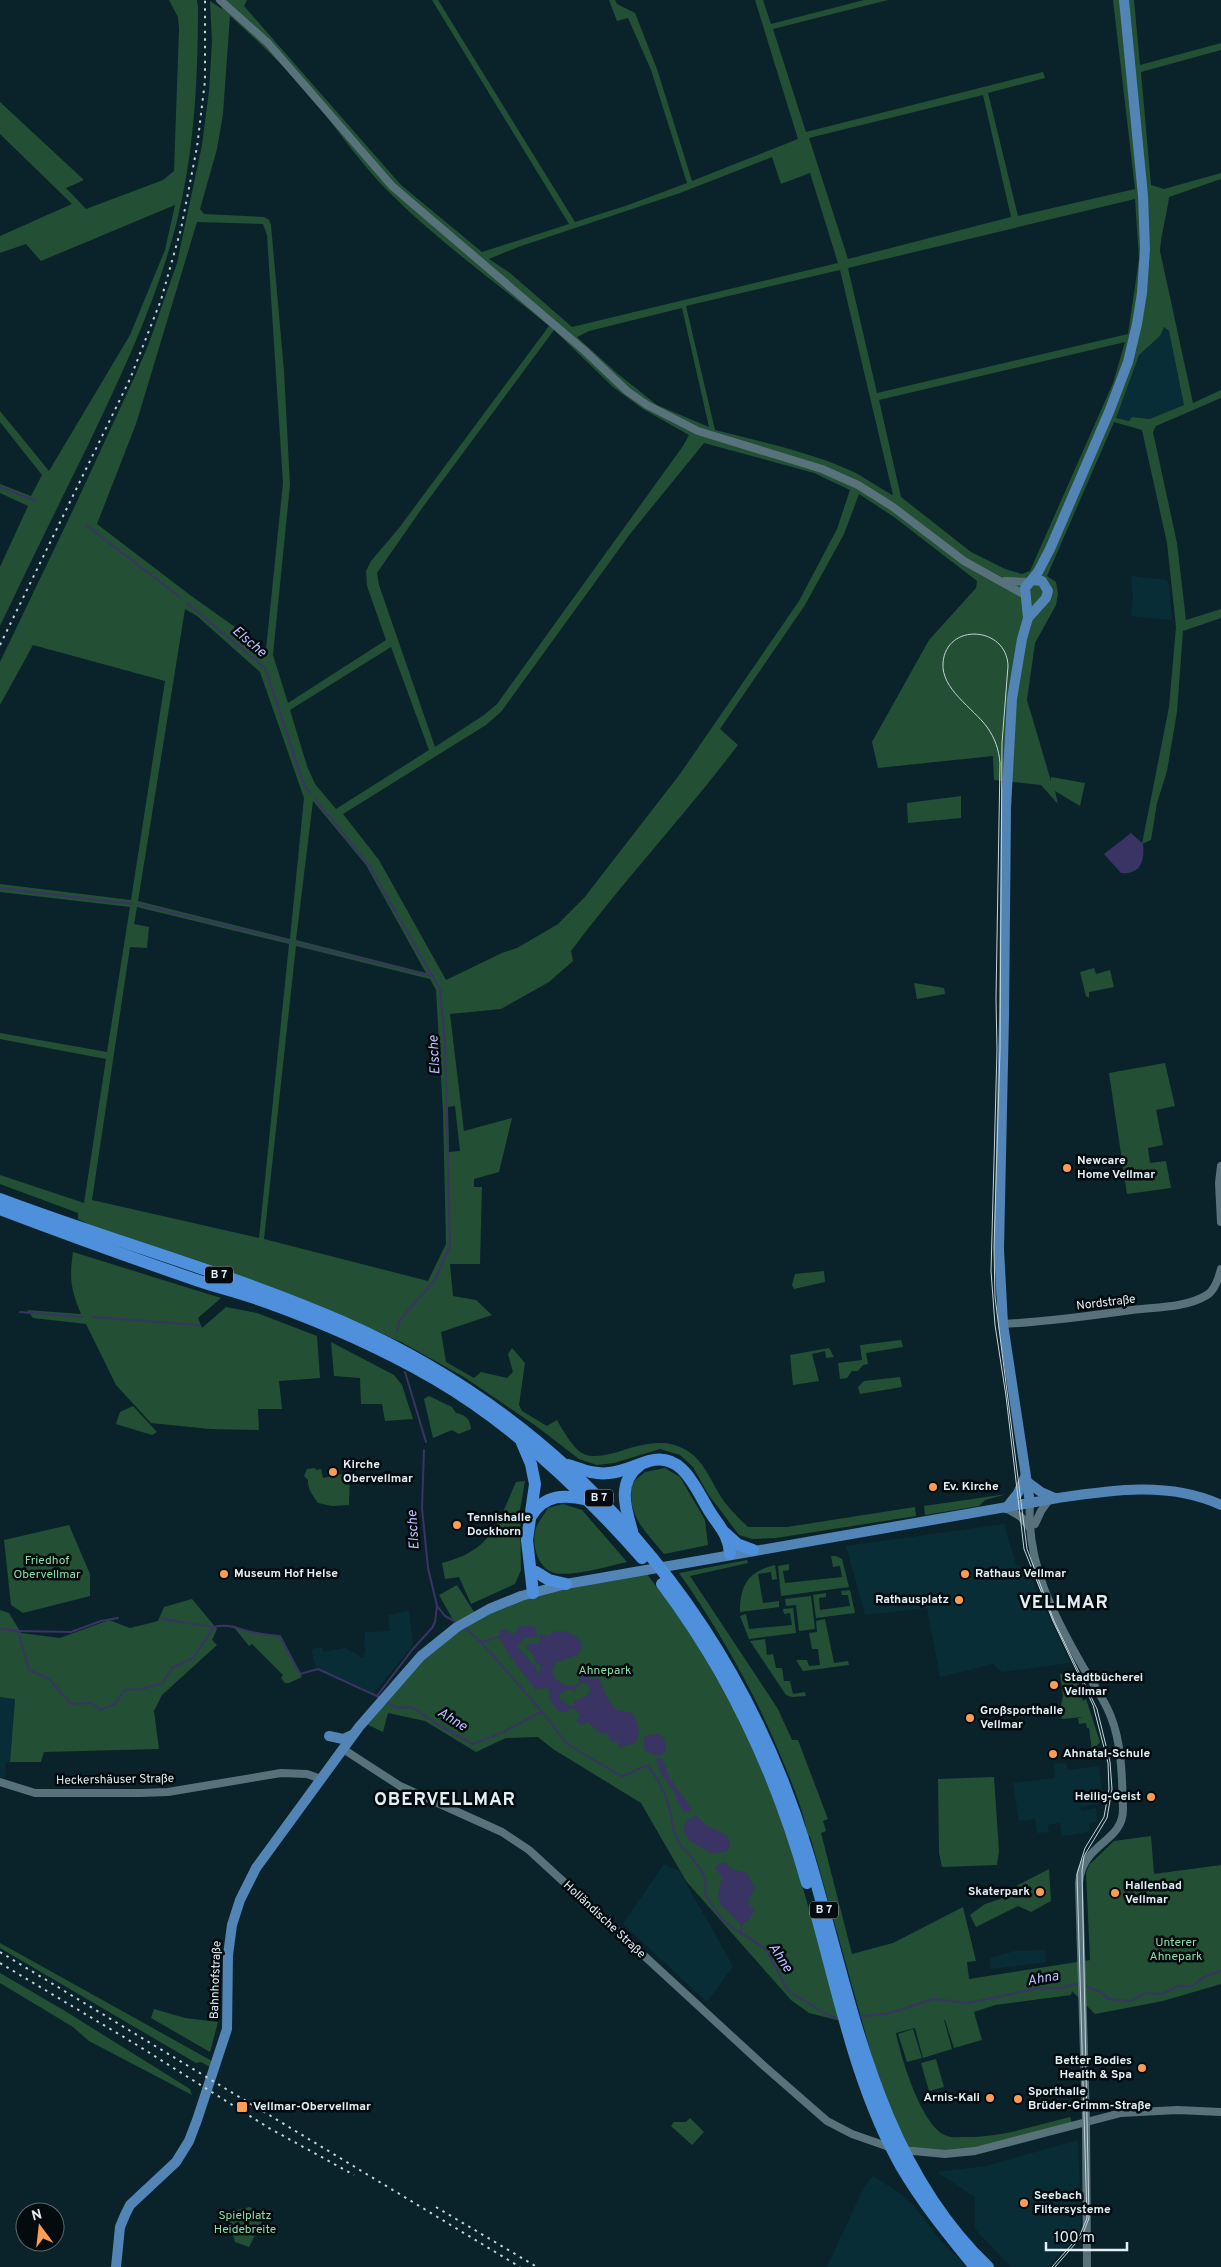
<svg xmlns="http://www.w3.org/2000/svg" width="1221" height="2267" font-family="Overpass,sans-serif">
<rect width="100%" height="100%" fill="#0a232b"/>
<g fill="#082d37">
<polygon points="1163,327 1169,331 1184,405 1150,419 1132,417 1129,421 1116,418 1139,355 1160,336"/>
<polygon points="1131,576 1166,580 1169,585 1172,620 1131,616 1133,600"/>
<polygon points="1004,1524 1016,1564 1031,1577 1070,1663 1002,1672 993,1664 940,1677 927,1608 865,1615 846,1546"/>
<polygon points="409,1611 413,1645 374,1693 316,1667 311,1649 322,1647 323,1652 345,1648 363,1658 366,1649 364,1648 365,1632 390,1631 388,1615"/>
<polygon points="0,1697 15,1698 10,1762 6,1763 5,1778 0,1777"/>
<polygon points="1066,1763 1068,1770 1099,1766 1104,1803 1080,1807 1081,1811 1096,1808 1097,1822 1089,1823 1090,1831 1077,1834 1062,1836 1060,1823 1048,1825 1049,1832 1037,1833 1035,1819 1019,1821 1013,1783 1055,1778 1054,1764"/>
<polygon points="664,1864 679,1871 733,1966 707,2002 623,1924"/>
<polygon points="1045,1950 1046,1962 991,1969 990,1958 1015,1951"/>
<polygon points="1078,2140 1081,2222 1080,2231 1048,2267 1011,2267 975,2229 975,2197 937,2172 986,2166"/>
<polygon points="873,2176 898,2192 915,2207 940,2240 967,2267 827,2267 864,2187"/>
</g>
<g fill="#234f34" fill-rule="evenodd">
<path d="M169,0H197L198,8C198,81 194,155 176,225C156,302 123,372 89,443C59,504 29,565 0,626V567L28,506L0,493V484L31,496L42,475L0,422V411L49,471L130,335L165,250L175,205L41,261L26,244L0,253V236L72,204L0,134V102L84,180L66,188L86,209L163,180L174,171L179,29L178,17Z"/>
<path d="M221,0H247L244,6L401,185L482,252L569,224L432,0H438L575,222L628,205L687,183L651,70L628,18L617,21L609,0H615L617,4L635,13L657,69L692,181L798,139L755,0H763L771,24L864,0H888L773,29L806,132L1043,72L1045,78L988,93L1018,216L1135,189L1113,0H1134L1140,65L1221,43V50L1141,72L1151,185L1164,189L1221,173V179L1169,197C1167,215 1161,233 1160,251L1193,403L1221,390V398L1156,426L1153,432L1177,543L1186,620L1221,609V618L1183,631L1177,712L1167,771L1157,803L1151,840L1142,844L1169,707L1176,627L1167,543L1142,430L1114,422L1047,576L1056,582L1058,594L1056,605L1035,643L1027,700L1051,781V777L1085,783L1080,806L1055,791L1058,804L1041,785L994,780L993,756L878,768L872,742L929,640L976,588L977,581L894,517L859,494L844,534L805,605L720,729L738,745C685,815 624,880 571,951L573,961L549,982L501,1009L450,1014L464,1131L512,1118L499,1172L474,1179V1187H482L480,1264H450L453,1296L476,1300L492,1315L441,1332L446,1362L474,1378L481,1372L507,1378L513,1372L508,1354L512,1348L525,1363L519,1405L522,1411L547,1426L557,1420C562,1429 573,1448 582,1453C608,1467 647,1428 686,1450C707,1462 712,1487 727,1505C733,1513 741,1520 748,1527H787L915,1507L916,1516L776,1538L752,1539L739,1535L708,1494L693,1467L680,1455L660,1449L614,1463L597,1465L579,1459L536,1426L464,1377L403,1343L348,1318L94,1227L78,1219V1213L0,1184V1175L84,1203L106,1059L0,1039V1033L107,1052L130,907L0,892V884L131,900L165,681L33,645L0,705V662L73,510L135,376L149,343L177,263L202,145L209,91L212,42L210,1L222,9ZM230,16C262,44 292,74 320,108C343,137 365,169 392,195C440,243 497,283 549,326L399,528L371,561L366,571L367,586L386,640L288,703L273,655L290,485L284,371L271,225L269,220L264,217L204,214L200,209L217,149L223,114ZM983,95L1011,217L848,259L809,138ZM772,157L781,184L810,173L838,263L572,327L510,273L489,259L518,247L680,193ZM1135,199L1139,259L1128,334L877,393L848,268ZM197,222L263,224L267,235L283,483L266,649L190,595L97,524L136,424ZM840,270L893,495H892C880,488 868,480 856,473C811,452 762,442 715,430L686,306ZM682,308L709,427L657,405L618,374L577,337L589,331ZM1164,327L1169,331L1184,405L1150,419L1132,417L1129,421L1116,418L1139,355L1160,336ZM554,330L613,387L643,409L689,435L683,446L497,704L484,715L435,747L379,585L377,573L420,511ZM1125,342L1113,383L1030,571L1022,574L1005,569L971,552L901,497L879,400ZM704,443L814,473L850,490L837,529L799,601L680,774L584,898L558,924L517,948L502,953L446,980L379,860L343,814L486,725L501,712L630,534ZM185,609L197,616L260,672L304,798L290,939L138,901ZM391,647L429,750L336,809L315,784L307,766L290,710ZM313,801L366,865L426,973L296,940ZM137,907L289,944L259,1238L92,1200L130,947L147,948L149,927L134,924ZM296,946L430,979L436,990L443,1112L446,1244L428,1281L264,1239ZM455,1106L460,1151L449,1152L448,1107Z"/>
<polygon points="961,796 961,818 908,823 907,803"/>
<polygon points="1094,968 1096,974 1110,970 1114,987 1089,992 1089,998 1086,996 1080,972"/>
<polygon points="914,983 944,988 945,994 917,999"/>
<polygon points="1165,1063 1175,1106 1156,1110 1163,1145 1148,1148 1150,1163 1166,1161 1171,1188 1127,1194 1109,1073"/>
<path d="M73,1252L221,1298L198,1318L202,1328L226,1307L257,1313L317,1336L320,1378L279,1381L282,1409H258L259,1430L210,1429L151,1423L116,1385L86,1324L33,1318L27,1310L81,1314C71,1290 69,1279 73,1252Z"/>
<polygon points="824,1271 825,1282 794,1289 792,1285 795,1274"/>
<polygon points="901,1340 903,1347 866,1353 868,1364 863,1365 858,1371 852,1371 847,1378 840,1379 838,1363 862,1360 860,1345"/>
<polygon points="331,1342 394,1375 402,1385 413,1419 385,1421 382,1404 361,1404 360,1378 334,1376"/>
<polygon points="829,1348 834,1357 826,1358 825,1351 812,1354 819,1381 793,1385 790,1355"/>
<polygon points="900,1377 902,1387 860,1394 858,1387 864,1381"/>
<path d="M429,1396L452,1407L456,1413C466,1415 470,1419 471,1429L459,1434L452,1430L433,1438L424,1399Z"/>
<polygon points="133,1406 157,1432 152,1435 116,1424 120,1412"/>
<path d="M315,1468L316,1470L321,1469L323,1478L350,1472L349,1505L332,1506L318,1503C313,1496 307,1488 308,1480L304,1476L307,1469Z"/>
<path d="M665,1468L680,1477L705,1520L708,1545L664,1554C644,1529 627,1517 632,1483L645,1472Z"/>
<path d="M525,1481L520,1510L521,1570L515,1584L471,1604L459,1577L445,1579L442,1563C492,1550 497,1525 516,1482Z"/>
<polygon points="1007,1494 985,1500 979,1506 925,1515 924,1506"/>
<path d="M563,1504L582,1510L627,1562C609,1566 572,1577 555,1573C537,1569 531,1543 536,1528C539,1521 544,1514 548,1508Z"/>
<polygon points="69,1525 90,1574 90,1596 23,1613 11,1605 4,1540"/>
<polygon points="831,1556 836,1556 842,1559 849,1587 781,1596 778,1566 789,1564 789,1570 783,1571 785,1583 842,1577 840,1566 833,1567"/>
<path d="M747,1560L748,1563L690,1576L778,1709L792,1740H798L828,1819L823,1821L826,1831L821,1833L852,1954L893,1943L963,1907L976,1961L967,1962L969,1979L1090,1960L1086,1873L1089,1865L1114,1841L1151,1836L1154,1874L1221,1865V1984L1163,2001L1095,2014L1072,1991L1071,1995L995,2005L974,2012L982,2040L954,2048L945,2020H944L952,2049L923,2058L915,2028L896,2033C901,2058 922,2128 947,2136C951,2138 958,2137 962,2137C999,2138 1034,2126 1070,2117L1072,2123L981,2147L943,2151L906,2146L876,2071L810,1836L790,1843L841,2021L809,2013L791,2000L686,1881L641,1803L553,1749L538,1737L506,1738L476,1752L425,1721L388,1713L383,1732L362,1722L377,1704L457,1627L439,1595L457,1585L476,1615L502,1603L644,1570L689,1630L745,1729L787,1833L806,1827C801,1804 791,1781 782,1759C755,1693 720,1631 679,1573Z"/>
<path d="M775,1565L777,1579L772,1580L771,1572L758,1574L763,1603L779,1601V1607L740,1612C740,1585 748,1572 775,1565Z"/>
<polygon points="850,1590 855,1613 816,1618 813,1595 826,1593 826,1597 819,1598 820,1610 850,1606 848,1595 842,1595 841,1591"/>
<polygon points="811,1596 815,1629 799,1631 796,1605 786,1606 785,1599"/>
<polygon points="192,1599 217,1629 212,1640 217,1645 162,1695 154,1711 159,1749 44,1752 41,1762 10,1762 15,1699 0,1697 0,1610 9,1613 21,1633 60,1638 109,1620 130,1628 158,1621 164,1607"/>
<polygon points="793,1608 796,1633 749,1639 740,1616 746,1614 749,1629 792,1625 790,1613 784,1614 783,1609"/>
<polygon points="825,1619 834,1663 848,1661 849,1665 803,1671 796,1660 807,1660 809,1666 820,1665 818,1649 812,1649 809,1633 817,1632 816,1621"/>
<polygon points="232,1625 251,1632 280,1636 302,1677 289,1683 285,1683 281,1678 283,1675 252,1644 249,1646"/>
<polygon points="765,1639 767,1655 773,1654 776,1668 782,1668 784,1681 790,1681 793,1694 805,1692 806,1696 792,1697 786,1695 750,1641"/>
<polygon points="1073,1673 1082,1689 1079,1690 1083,1701 1086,1699 1100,1742 1092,1751 1089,1728 1087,1728 1086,1723 1079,1724 1078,1718 1083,1717 1062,1719 1060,1709 1063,1696 1060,1674"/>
<polygon points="994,1777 999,1851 997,1865 942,1867 939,1853 938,1779"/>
<polygon points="1049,1869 1051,1901 1031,1912 1018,1906 976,1927 970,1915 985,1904 1015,1894 1018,1885"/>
<polygon points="0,1943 212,2061 210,2067 201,2062 196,2063 0,1948"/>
<polygon points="0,1973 65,2011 190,2089 192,2095 89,2041 73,2027 0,1983"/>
<polygon points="154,2009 185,2018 218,2022 210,2052 151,2018"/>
<polygon points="913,2029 922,2058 907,2062 898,2034"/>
<polygon points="936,2059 944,2087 929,2091 921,2063"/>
<polygon points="690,2118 704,2132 692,2145 671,2126 674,2122 686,2122"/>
<polygon points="250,2207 263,2219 249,2247 235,2242 226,2212"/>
</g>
<g fill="#393464">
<path d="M1131,833L1143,844C1145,861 1140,875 1121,873L1104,854Z"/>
<path d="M527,1625L535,1627L537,1637L524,1638L517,1647L535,1666L539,1675L541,1666L535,1662L533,1654L527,1649L526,1646L528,1644H539L540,1634L550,1636L552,1632C566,1631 575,1631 582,1644L579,1654L555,1663L552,1671C555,1682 564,1686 575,1686L576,1694L573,1690L567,1689L559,1694L560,1699L570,1706L568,1712H559L551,1702L548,1688L535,1689L509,1655L499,1637L500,1631L507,1629L511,1634L515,1633L518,1627Z"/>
<path d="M583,1675H588L591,1679L599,1678L606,1696L616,1710L632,1713C638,1722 642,1734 635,1743L618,1748L619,1744L616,1741H610L608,1734L600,1733L588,1722L581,1725L576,1721L580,1715L574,1708V1702L587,1695L590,1691L588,1685L579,1681V1677Z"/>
<path d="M658,1734L664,1738L666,1752C658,1757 651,1755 644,1749V1738L646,1735Z"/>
<path d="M662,1758L669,1777L690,1806L691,1809L687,1812H684C677,1805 678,1798 673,1790C663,1776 661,1777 656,1759Z"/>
<polygon points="696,1815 707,1826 727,1835 730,1846 727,1851 713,1854 690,1841 683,1829 686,1821"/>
<polygon points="725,1862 731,1869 747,1873 755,1888 748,1901 750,1906 755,1909 750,1919 741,1925 720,1904 718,1895 722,1877 715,1868 718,1864"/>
</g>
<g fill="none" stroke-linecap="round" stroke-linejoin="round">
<g stroke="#393464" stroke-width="2">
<polyline points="0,487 36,501"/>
<polyline points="87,526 180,597"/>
<polyline points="187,603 265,668 304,785 310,793"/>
<polyline points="315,799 368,864 440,989 445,1043 450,1245 435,1280 399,1321 397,1331"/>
<polyline points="0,888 132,904"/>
<polyline points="138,904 290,941"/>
<polyline points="296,943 432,976"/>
<polyline points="20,1312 83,1317"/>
<polyline points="93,1317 199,1325"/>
<polyline points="405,1372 426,1442"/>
<polyline points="424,1450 422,1508 428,1568 437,1606 445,1616 456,1622"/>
<polyline points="162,1619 214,1627"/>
<polyline points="464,1627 481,1642 499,1637"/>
<path d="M0,1629L18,1631L29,1670L49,1679L71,1704L91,1703L100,1710L115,1704L124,1690L141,1689L163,1683L172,1668L193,1658L214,1627C229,1623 238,1629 252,1632C261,1634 271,1635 280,1636L300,1674L318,1669L379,1697"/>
<polyline points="18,1631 71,1632 101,1621 118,1618"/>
<polyline points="481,1642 543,1713"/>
<polyline points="575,1687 581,1683"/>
<polyline points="377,1696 412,1650 432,1628 435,1622 437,1606"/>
<path d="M385,1701L396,1708L412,1707L435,1723L473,1744L503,1732L539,1713L544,1714L567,1744L621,1776C631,1776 637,1766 648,1766C656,1775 664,1791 668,1803C673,1817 671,1832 680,1844C692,1861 709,1870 705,1894L723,1920L733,1928L766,1949L788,1991L828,2015L838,2018"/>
<polyline points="570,1708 574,1707"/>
<polyline points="741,1934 742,1925"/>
<polyline points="1085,1986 1101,1992 1108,1999 1131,2001 1145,1993 1162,1994 1178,1986 1193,1986 1204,1977 1221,1971"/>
<polyline points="861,2016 887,2014 933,1999 968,2003 1039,1988 1061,1988 1075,1984 1081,1985"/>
</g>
<g stroke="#58727b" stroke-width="8">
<polyline points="220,0 268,43 392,186 585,351 627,391 647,405 698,431 822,469 858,485 893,507 964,561 1025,595"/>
<polyline points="1005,581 1029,582"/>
<polyline points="1221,1166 1219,1183 1221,1222"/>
<path d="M1003,1324C1046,1322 1089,1316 1132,1310C1156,1307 1186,1308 1207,1295C1215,1290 1219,1277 1221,1269"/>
<path d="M1030,1503C1026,1563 1054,1617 1083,1667C1093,1684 1105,1700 1111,1717C1122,1744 1122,1779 1123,1808C1124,1843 1082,1842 1079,1883L1086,2121L1087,2267"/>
<polyline points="1006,1508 1021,1517 1030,1528"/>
<polyline points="1035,1524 1041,1511 1049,1500"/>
<polyline points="343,1749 400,1786 502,1832 529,1850 764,2066 827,2121 852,2134 892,2148"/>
<polyline points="0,1782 35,1793 140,1793 168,1792 281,1773 307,1774 321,1779"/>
<polyline points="903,2150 945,2154 975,2151 1121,2113 1177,2110 1221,2112"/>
</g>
<g stroke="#5284b5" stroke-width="10">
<polyline points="1028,618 1046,598 1048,591 1042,581 1032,580"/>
<polyline points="1026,1481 1041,1492 1055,1498"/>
<polyline points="1030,1503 1003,1324 999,1249 1004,1017 1006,808 1012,699 1022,639 1028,618 1025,588 1038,572 1050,549 1109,412 1128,362 1137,324 1142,293 1145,249 1143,196 1124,0"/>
<polyline points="1006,1508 1018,1493 1025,1477"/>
<polyline points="329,1736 343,1739 352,1735"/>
<path d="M116,2267L120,2227L125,2215L130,2205L176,2162L189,2141L197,2120L227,2029L228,1955L232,1925L240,1900L256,1868L359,1727L421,1656L457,1627L489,1609L521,1596L566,1584L1058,1498C1111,1490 1170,1481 1221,1505"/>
</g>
<g stroke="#4e90dc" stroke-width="12">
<path d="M0,1199C114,1242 233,1274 345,1323C570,1422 736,1616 807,1851C851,1995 874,2159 988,2267"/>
<path d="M0,1209C66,1234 132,1258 199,1281C220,1288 242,1293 263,1301C322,1322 381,1348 435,1379C514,1425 582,1490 642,1558"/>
<polyline points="522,1443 531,1464 535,1484 527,1540 533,1593"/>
<path d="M568,1465C581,1469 594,1475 609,1473C623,1472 636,1465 649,1461C681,1452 694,1485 707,1507C717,1525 729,1533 730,1554"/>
<path d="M531,1516C545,1494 565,1494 588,1500"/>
<path d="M632,1531C625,1507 617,1482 640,1465"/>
<polyline points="725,1533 737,1544 753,1550"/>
<polyline points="536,1572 549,1580 566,1584"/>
<path d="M662,1584C729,1673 777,1776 807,1883"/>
<path d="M817,1917C840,2000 858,2090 901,2166C922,2202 948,2234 975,2267"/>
</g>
<path stroke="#c4d4da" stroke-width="1" d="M1052,2267L1080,2235L1087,2218L1077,1874L1085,1848L1104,1817L1109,1789L1108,1763L1093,1705L1053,1621L1024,1549L1006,1396L995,1325L991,1271L997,1050L996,998L1000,763C999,750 995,738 987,727C973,708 941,689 943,663C946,622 1007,626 1008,666L1002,743L1000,1050L994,1247L995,1297L1027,1549L1054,1621L1097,1709L1110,1762L1112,1789L1107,1818L1084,1856L1082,1871L1089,2218L1082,2236L1055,2267"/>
<g stroke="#c4d4da" stroke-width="2" stroke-dasharray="2.5 5" stroke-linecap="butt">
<polyline points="0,645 130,379 161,300 181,229 197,147 205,81 205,0"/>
<polyline points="0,1952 520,2267"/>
<polyline points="0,1963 137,2045 269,2128 354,2175"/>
<polyline points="436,2207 537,2267"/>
</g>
</g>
<g fill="#fd9c55" stroke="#030b0e" stroke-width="2">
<circle cx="1067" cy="1168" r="5"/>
<circle cx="333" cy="1472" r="5"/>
<circle cx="933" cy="1487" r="5"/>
<circle cx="457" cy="1525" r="5"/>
<circle cx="224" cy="1574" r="5"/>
<circle cx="965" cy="1574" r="5"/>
<circle cx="959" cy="1600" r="5"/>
<circle cx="1054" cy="1685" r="5"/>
<circle cx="970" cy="1718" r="5"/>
<circle cx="1053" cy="1754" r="5"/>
<circle cx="1151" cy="1797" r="5"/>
<circle cx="1040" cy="1892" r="5"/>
<circle cx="1115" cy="1893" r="5"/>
<circle cx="1142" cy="2068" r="5"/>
<circle cx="990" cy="2098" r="5"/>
<circle cx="1018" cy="2099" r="5"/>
<rect x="236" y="2101" width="12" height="12" rx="2.5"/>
<circle cx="1024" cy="2203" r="5"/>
</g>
<g text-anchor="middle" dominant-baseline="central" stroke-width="5" stroke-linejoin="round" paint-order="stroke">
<g fill="#030b0e" stroke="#9eabaf" stroke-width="1">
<rect x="205" y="1266.5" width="28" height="17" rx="4"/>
<rect x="585" y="1489.5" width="28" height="17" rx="4"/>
<rect x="810" y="1901.5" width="28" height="17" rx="4"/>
</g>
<g font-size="11" font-weight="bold" fill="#e0eff4">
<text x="219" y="1275">B 7</text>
<text x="599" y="1498">B 7</text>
<text x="824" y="1910">B 7</text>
</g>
<g font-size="12" font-weight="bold" fill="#e0eff4" stroke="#030b0e" text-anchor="start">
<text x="1077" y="1161">Newcare<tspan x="1077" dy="14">Home Vellmar</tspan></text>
<text x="343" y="1465">Kirche<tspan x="343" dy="14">Obervellmar</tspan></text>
<text x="943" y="1487">Ev. Kirche</text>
<text x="467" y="1518">Tennishalle<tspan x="467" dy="14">Dockhorn</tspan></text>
<text x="234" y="1574">Museum Hof Helse</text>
<text x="975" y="1574">Rathaus Vellmar</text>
<text x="949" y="1600" text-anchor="end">Rathausplatz</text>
<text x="1064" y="1678">Stadtbücherei<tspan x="1064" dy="14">Vellmar</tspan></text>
<text x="980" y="1711">Großsporthalle<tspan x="980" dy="14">Vellmar</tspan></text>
<text x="1063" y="1754">Ahnatal-Schule</text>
<text x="1141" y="1797" text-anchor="end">Heilig-Geist</text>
<text x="1125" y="1886">Hallenbad<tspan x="1125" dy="14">Vellmar</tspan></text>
<text x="1030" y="1892" text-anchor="end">Skaterpark</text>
<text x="1132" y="2061" text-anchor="end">Better Bodies<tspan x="1132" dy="14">Health &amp; Spa</tspan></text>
<text x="1028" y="2092">Sporthalle<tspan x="1028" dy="14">Brüder-Grimm-Straße</tspan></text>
<text x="980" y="2098" text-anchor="end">Arnis-Kali</text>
<text x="253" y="2107">Vellmar-Obervellmar</text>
<text x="1034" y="2196">Seebach<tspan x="1034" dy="14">Filtersysteme</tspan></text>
</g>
<g font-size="12" fill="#e0eff4" stroke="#030b0e">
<text transform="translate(1106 1303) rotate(-7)">Nordstraße</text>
<text transform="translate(115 1780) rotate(-1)">Heckershäuser Straße</text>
<text transform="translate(604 1920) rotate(43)">Holländische Straße</text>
<text transform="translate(216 1980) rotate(-88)">Bahnhofstraße</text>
</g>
<g font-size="12" fill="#8cdea8" stroke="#030b0e">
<text x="47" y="1561">Friedhof<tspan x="47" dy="14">Obervellmar</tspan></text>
<text x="605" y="1671">Ahnepark</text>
<text x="1176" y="1943">Unterer<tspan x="1176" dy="14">Ahnepark</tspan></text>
<text x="245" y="2216">Spielplatz<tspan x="245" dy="14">Heidebreite</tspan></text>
</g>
<g font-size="14" font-style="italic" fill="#c2befe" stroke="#030b0e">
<text transform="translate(249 642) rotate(40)">Elsche</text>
<text transform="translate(435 1055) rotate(-93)">Elsche</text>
<text transform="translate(414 1530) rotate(-94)">Elsche</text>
<text transform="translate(452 1720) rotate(31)">Ahne</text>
<text transform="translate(780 1958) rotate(57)">Ahne</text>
<text transform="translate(1043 1979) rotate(-10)">Ahna</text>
</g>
<g font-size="18" font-weight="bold" letter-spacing="1" fill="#e0eff4" stroke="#030b0e">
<text x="1064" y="1603">VELLMAR</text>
<text x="445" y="1800">OBERVELLMAR</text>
</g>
</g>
<g transform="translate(40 2227) rotate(345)"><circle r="24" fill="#030b0e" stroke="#5b666a"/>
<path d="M0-4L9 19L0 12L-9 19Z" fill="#fd9c55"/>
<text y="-8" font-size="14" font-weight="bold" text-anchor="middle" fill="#e0eff4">N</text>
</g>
<path d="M1046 2242v8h81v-8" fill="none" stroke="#e0eff4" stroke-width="2.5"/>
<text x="1054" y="2242" font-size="15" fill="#e0eff4" stroke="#030b0e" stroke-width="4" paint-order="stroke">100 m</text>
</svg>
